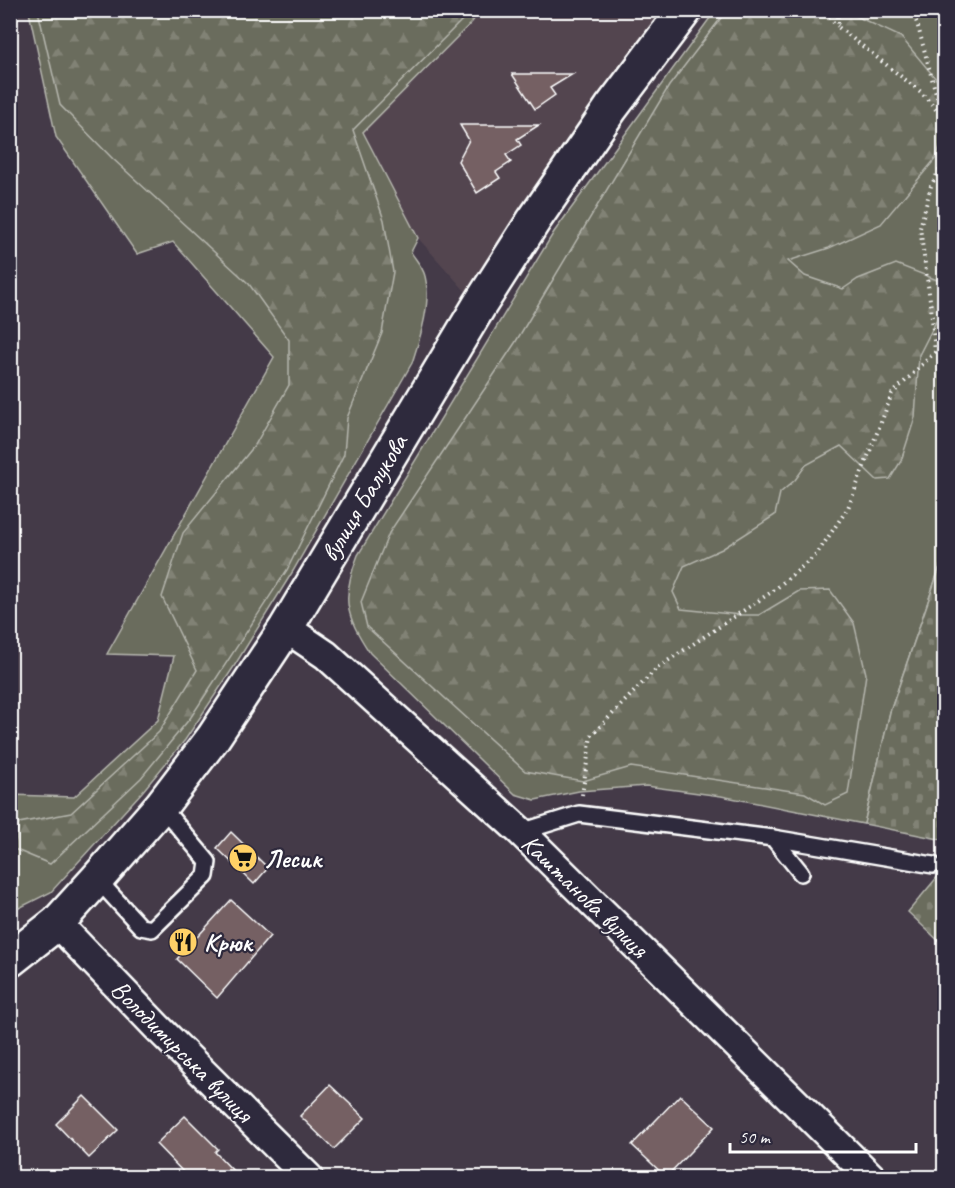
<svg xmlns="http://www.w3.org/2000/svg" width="955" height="1188" font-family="Caveat,sans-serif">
<defs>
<pattern id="forest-firs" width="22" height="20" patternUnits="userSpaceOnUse" patternTransform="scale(1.5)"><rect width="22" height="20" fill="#6b6c5d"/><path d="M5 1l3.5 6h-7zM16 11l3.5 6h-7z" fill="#818275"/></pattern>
<pattern id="cemetery-stones" width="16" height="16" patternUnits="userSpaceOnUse" patternTransform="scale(1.5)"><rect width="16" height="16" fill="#6b6c5d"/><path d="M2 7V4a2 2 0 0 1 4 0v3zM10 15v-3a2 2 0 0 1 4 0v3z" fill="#818275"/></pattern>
</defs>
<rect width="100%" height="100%" fill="#443a48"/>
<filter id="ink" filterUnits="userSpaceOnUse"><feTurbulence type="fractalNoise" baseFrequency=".0167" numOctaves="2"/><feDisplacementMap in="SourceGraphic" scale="12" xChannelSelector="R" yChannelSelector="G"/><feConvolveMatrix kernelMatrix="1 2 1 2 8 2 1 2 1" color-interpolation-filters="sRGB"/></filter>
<g filter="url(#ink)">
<polygon fill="#534550" points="480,11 668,11 612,83 467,293 418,238 363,132 472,22"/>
<g fill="#6b6c5d" stroke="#b5b6ae" stroke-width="1.5">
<path d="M27,11H480L472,22L363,132L418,238L411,252C415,259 423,267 425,276C432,302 420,338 412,363L293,571L233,668L185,740L142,792L51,892L11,912V795L74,797L158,720L174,656L107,654L274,357L173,242L137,254L56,137L29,12Z"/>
<path d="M715,11H944V555L890,712L864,824L721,796L646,786L579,791L535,800L515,794L370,653C345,615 341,598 358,555L554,232Z"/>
</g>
<g fill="url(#forest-firs)" stroke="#b5b6ae" stroke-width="1.5">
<polygon points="727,10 845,11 901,37 942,86 944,94 944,135 936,158 881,224 829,248 788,261 805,276 843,289 858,279 896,264 940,281 944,306 919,355 915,417 901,461 890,479 877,480 841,446 806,465 795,480 780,493 775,515 722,549 684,566 673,592 681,609 741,615 759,615 799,591 830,590 854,623 866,674 848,794 825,805 805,793 631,767 583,781 525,771 367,627 361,602 389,533 515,343 669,86"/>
<polygon points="38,11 471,11 353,130 384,220 393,272 382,333 347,418 344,454 287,570 191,717 141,778 50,864 14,849 19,823 71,813 159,732 197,670 162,597 183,533 255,445 289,385 289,340 249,284 113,159 60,105"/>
</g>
<g fill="url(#cemetery-stones)" stroke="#b5b6ae" stroke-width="1.5">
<polygon points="944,555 944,840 864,824 890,712"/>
<polygon points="944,869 944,946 908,912"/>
</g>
<g fill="#756063" stroke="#fff" stroke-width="1.5">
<polygon points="512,74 573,74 550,88 555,95 535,109"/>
<polygon points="460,125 539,125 517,139 521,145 506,155 511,162 496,172 500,178 477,193 458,161 469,140"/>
<polygon points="231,832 268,868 254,884 217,848"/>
<polygon points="231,900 270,936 217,998 177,959"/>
<polygon points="330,1085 365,1118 334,1149 300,1116"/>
<polygon points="680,1095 714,1127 666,1177 632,1145"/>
<polygon points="84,1096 118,1130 89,1158 56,1124"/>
<polygon points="185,1116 218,1149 215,1152 240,1178 189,1178 156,1144"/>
</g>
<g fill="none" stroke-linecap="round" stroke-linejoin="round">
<g stroke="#fff" stroke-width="20">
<g id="lane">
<polyline points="521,832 579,814 773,838 801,873"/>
<polyline points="773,838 933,865"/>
<polyline points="97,879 141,927 152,929 206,876 208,862 161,806"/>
</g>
</g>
<g stroke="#fff" stroke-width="33">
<g id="street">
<polyline points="286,628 326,655 521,832 872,1178"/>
<polyline points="57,923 157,1027 309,1178"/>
</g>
</g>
<g stroke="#fff" stroke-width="38">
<polyline id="secondary" points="10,960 57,923 97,879 161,806 213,738 286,628 479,306 534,220 611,108 685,10"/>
</g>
<g stroke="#fff" stroke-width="4" stroke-dasharray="1.5 4.5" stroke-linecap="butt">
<polyline points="819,10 838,26"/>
<polyline points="838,10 838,27 921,92 944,119"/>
<polyline points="911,10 917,23 941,112"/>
<polyline points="582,795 591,736 657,668 773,591 816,555 848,508 892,394 935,352 931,307 920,228 931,186 944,161"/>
</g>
<use href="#lane" stroke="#2f2a3d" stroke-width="15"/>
<use href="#street" stroke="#2f2a3d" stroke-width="28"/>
<use href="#secondary" stroke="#2f2a3d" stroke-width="33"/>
</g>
</g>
<defs>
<g id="supermarket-disc" transform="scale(1.5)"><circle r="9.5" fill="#ffd166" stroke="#2f2a3d"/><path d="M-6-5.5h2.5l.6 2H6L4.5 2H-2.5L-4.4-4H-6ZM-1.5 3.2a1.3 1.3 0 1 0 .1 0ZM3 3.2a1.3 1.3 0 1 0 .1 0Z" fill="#111"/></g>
<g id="restaurant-disc" transform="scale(1.5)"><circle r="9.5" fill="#ffd166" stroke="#2f2a3d"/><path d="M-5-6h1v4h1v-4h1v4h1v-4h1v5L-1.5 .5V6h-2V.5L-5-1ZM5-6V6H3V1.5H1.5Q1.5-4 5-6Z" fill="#111"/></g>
</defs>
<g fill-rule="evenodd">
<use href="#supermarket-disc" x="243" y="858"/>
<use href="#restaurant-disc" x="183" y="942"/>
</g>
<g text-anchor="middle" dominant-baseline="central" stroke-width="4.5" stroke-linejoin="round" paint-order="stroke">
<g font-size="26" fill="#fff" stroke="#2f2a3d">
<text transform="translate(364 498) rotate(-59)">вулиця Балукова</text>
<text transform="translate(585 896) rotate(44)">Каштанова вулиця</text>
<text transform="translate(182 1051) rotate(45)">Володимирська вулиця</text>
</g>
<g font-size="26" font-weight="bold" fill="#fff" stroke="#2f2a3d" text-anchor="start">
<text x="264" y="858">Лесик</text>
<text x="204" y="942">Крюк</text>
</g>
</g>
<rect width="955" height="1188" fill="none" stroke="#2f2a3d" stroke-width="36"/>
<rect x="18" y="18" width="919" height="1152" fill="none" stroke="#fff" stroke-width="2" filter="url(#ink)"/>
<path d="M730 1143v9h186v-9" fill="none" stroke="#ffffff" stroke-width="3"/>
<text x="739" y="1143" font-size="18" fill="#ffffff" stroke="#2f2a3d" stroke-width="4.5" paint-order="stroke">50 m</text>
</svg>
